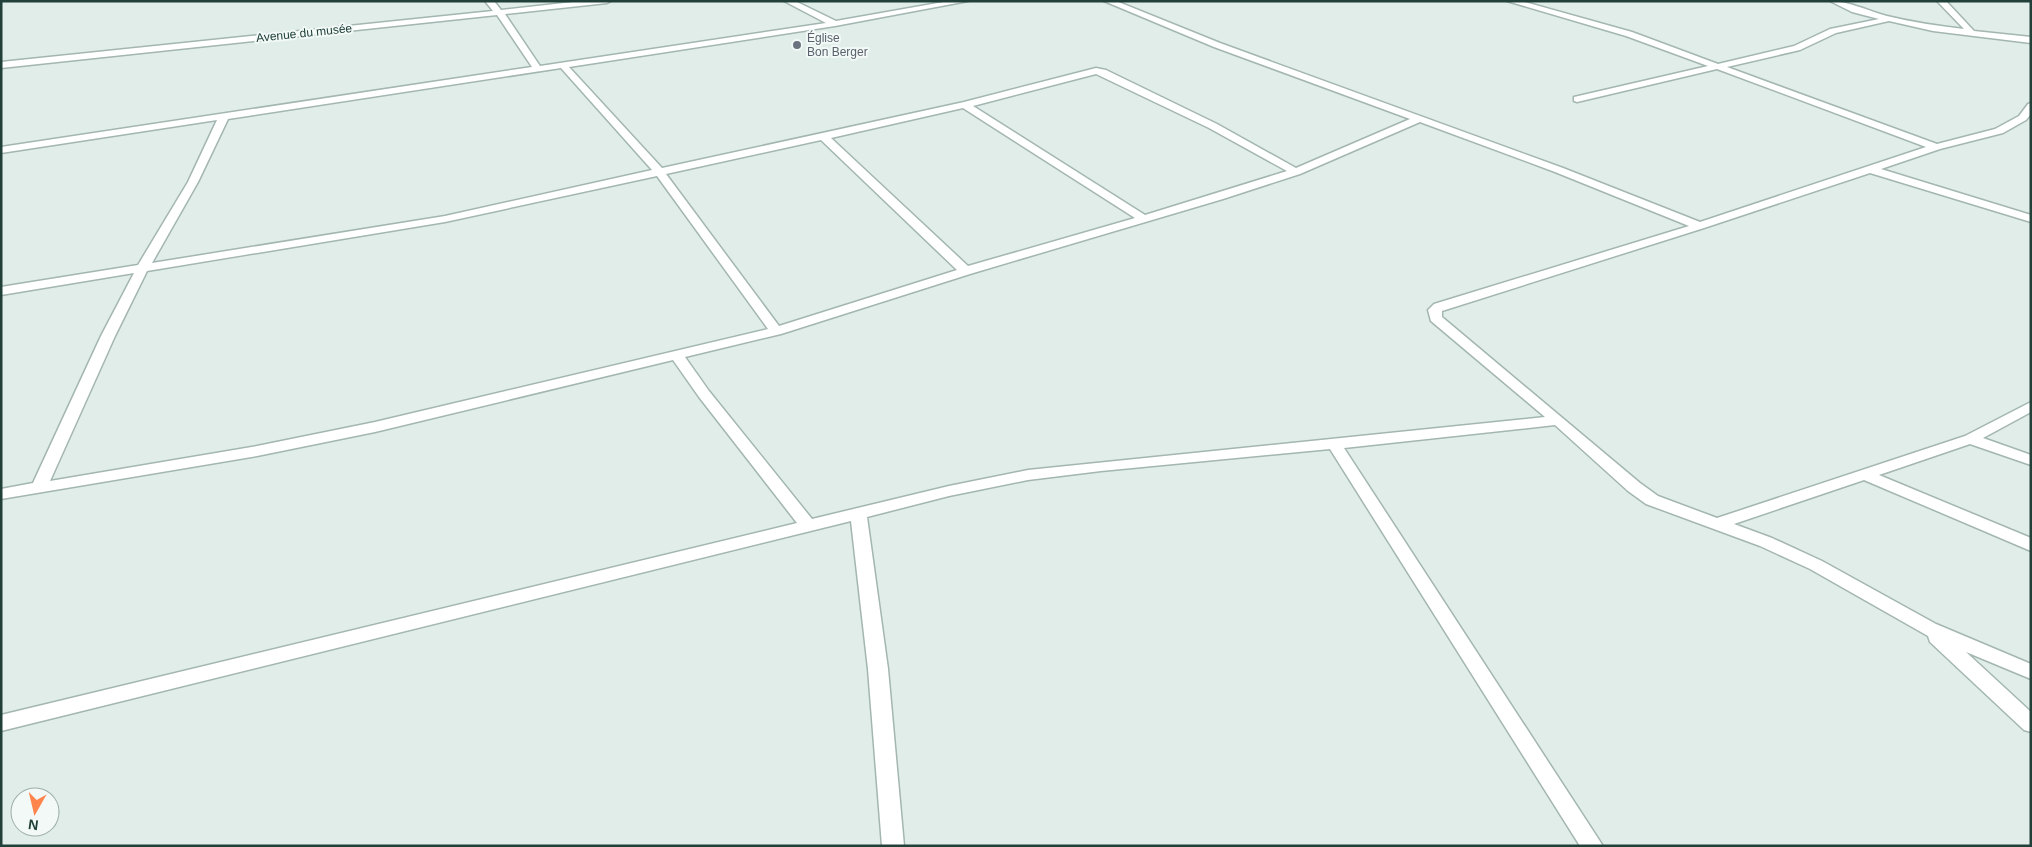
<svg xmlns="http://www.w3.org/2000/svg" width="2032" height="847" font-family="Arial,sans-serif">
<rect width="100%" height="100%" fill="#e1ede9"/>
<g fill="none" stroke-linecap="round" stroke-linejoin="round">
<g stroke="#a3b6b1" stroke-width="3">
<path id="minor" d="M485,1H494L501,10L582,1H611L607,3L505,14L540,66L826,23L784,1H795L836,21L949,1H968L835,26L569,67L662,168L964,102L1096,68L1106,70L1217,124L1296,168L1410,119L1214,47L1104,1H1116L1220,43L1563,168L1700,222L1926,147L1717,69L1577,102L1574,101V97L1708,66L1626,36L1507,1H1521L1632,32L1718,64L1794,46L1830,29L1879,19L1852,12L1830,1C1849,1 1868,11 1887,16C1912,22 1938,26 1964,29L1937,1H1946L1974,31L2031,37V43L1933,31L1889,21L1836,33L1800,50L1727,67L1937,144L1995,129L2019,116L2028,104L2031,103V114L2026,120L2003,133L1940,149L1881,169L2031,215V222L1870,173L1704,228L1442,311V317L1640,483L1658,496L1717,518L1965,436L2031,402V412L1983,438L2031,455V465L1970,444L1879,475L2031,538V551L1864,480L1734,524L1772,538L1822,561L1936,624L2031,664V679L1966,652L2031,712V732L2024,730L1930,642L1928,636L1810,569L1760,546L1646,504L1628,491L1555,425L1344,448L1603,846H1580L1330,449L1101,471L1028,480L949,496L867,517L888,669L904,846H882L868,669L851,521L1,731V715L797,523L699,397L673,360L375,432L257,456L1,499V489L33,483L101,336L134,273L1,295V287L138,265L188,182L217,120L1,153V147L532,67L497,15L1,68V62L493,11ZM561,68L652,170L445,216L152,263L198,182L228,119ZM1096,74L1209,128L1287,171L1145,215L973,106ZM963,108L1135,218L968,266L831,138ZM1420,122L1555,172L1689,226L1434,304L1428,310L1431,321L1545,417L1028,470L949,486L812,519L709,391L685,357L781,334L970,274L1223,199L1300,174ZM821,140L957,270L779,326L666,174ZM657,176L768,329L375,422L257,446L50,481L115,336L147,271L445,222Z"/>
</g>
<use href="#minor" fill="#fff" fill-rule="evenodd"/>
</g>
<circle fill="#6b7280" stroke="#f2f9f6" stroke-width="2" cx="797" cy="45" r="5"/>
<g text-anchor="middle" dominant-baseline="central" stroke-width="4" stroke-linejoin="round" paint-order="stroke">
<g font-size="12" fill="#204039" stroke="#f2f9f6">
<text transform="translate(304 33) rotate(-6)">Avenue du musée</text>
</g>
<g font-size="12" fill="#5b616d" stroke="#f2f9f6" text-anchor="start">
<text x="807" y="38">Église<tspan x="807" dy="14">Bon Berger</tspan></text>
</g>
</g>
<rect width="2032" height="847" fill="none" stroke="#204039" stroke-width="5"/>
<g transform="translate(35 812) rotate(188)"><circle r="24" fill="#f2f9f6" stroke="#9eafaa"/>
<path d="M0-4L9 19L0 12L-9 19Z" fill="#ff854d"/>
<text y="-8" font-size="14" font-weight="bold" text-anchor="middle" fill="#204039">N</text>
</g>
</svg>
